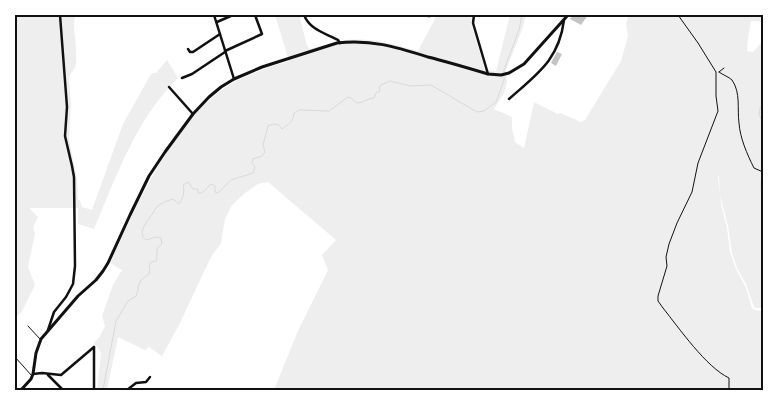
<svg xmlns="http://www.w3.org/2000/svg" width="778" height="405" font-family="Figtree,sans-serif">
<rect width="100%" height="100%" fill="#fff"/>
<g fill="#eee" fill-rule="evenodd">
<path d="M15,15H75C72,31 78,48 76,64C75,70 70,72 69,78L71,104L69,139L77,180L78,200H80L82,207L92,210L123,124L151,74L153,73H156L167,60L178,78C136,119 116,177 94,229L78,224V208H29L38,217L33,227L35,234L28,267L35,285L21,313L15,317Z"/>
<path d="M275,15H302V16L300,18L307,46L310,49C320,46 330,43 340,41C367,36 393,44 418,51L437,15H472L471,23L485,70L496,71L510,15H526L522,30L506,70L507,83L504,93L494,109L512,117V128L515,142L524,148L534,102L558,114L560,113L581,122L585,120L621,61L628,36L626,23L629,15H763V308H756L754,307L746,284L737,268L732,253L728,226L720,195L719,176H718L721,204L727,228L730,252L736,269L746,288L752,308L755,310L763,311V390H274L298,331L328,270L322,255L336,240L268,182L258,184L245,193L232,205L225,219L221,243L211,257L179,325L162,356L149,347L145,350L118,337L107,390H97L101,352L94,343L100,336L105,326L102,316L113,285L122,270L110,263C132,215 152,170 184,128C195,114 207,100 222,90C241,76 266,68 289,61ZM751,21H758L763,23L761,43L753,52L747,51L748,38Z"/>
</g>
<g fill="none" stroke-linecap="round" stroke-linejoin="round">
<g stroke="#d9d9d9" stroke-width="1">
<polyline points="763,67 762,70 763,84"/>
<polyline points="763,106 760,108 759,115 763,122"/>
<path d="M763,168C761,178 760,190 763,200"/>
<path d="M103,390L116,321L128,301L136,296L138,290V287L141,280L149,274L150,269L149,266L151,262L156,261C159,253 153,250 162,244L161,238L156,237L146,240C137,233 146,223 151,216C154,212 155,208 158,206C163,202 167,201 173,199L179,204C183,199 185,191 183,185L188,182L193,189H198V193H202L211,184L215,186V192L218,193L231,180L253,173L255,167L252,163L253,159L262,156L265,152L263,145L268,126L273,124L279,125L282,129C289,123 293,123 294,113L299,110L329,111L348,97L351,98L357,103C364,103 367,98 374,98L376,93L380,91L379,88L381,85L390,81L410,86L431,85L477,112L484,111L496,102L504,80V70L519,30L522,15"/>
</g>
</g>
<g fill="#c4c4c4">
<polygon points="573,15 588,15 581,25 570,19"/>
<polygon points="557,52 562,54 556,66 551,63"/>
</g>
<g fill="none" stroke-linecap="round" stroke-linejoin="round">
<g stroke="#111" stroke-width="1">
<path d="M678,15L698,43L716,72V96L718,111L698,163L692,192L677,223L669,244L666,257L667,266L658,296V301L663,308C679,328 706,367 729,378V390"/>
<path d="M719,72C723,75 729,77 732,80C741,93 737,109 739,123C740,138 747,154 754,168L763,172"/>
<polyline points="719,72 724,68"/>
</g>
<g stroke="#111" stroke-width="1">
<polyline points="28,326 40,339"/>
<polyline points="15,357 32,376"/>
</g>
<g stroke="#111" stroke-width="2.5">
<polyline points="214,15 234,79"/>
<path d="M304,15C310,30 325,33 338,40L340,43"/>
<polyline points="415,15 430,16"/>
<polyline points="474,15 473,23 488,74"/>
<polyline points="217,22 233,15"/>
<polyline points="188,49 190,52 193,52 220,34"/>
<polyline points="225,51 262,34 255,15"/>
<polyline points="182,78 192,74 225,52"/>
<polyline points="169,87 193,114"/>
<path d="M509,99C537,74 559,60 564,20"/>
<polyline points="48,330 54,312 66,297 73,284 75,266 74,177 72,166 65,136 67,107 60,15"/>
<polyline points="33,374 42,373 61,375 94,347"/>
<polyline points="48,375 63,390"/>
<polyline points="94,390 94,347"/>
<polyline points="127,390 136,383 146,382 150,377"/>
</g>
<path stroke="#111" stroke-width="3" d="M21,390L31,379L33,374L36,353L41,339L78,296L96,280L103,271L108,263L130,215L149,176L165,152L193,114L209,97L221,87L234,79L262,67L337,43C371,39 396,47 428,57C448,62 468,68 488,74L501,75L509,73L524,64L568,15"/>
</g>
<rect width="778" height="405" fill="none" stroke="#ffffff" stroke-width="32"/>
<rect x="16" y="16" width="746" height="373" fill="none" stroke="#111" stroke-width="2"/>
</svg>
